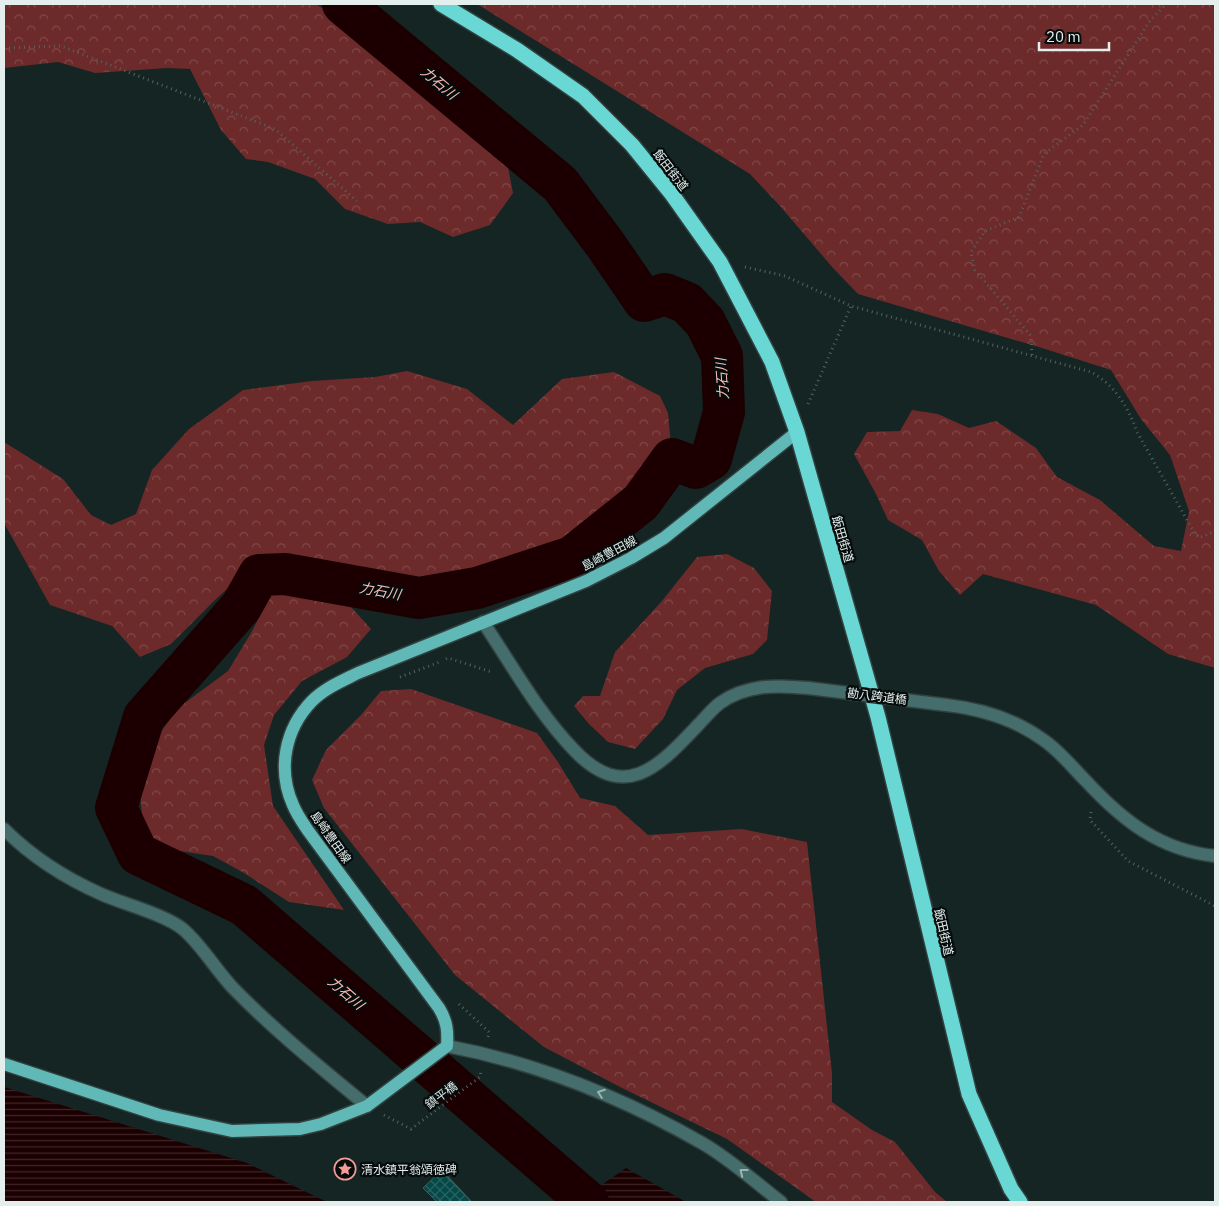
<svg xmlns="http://www.w3.org/2000/svg" width="1219" height="1206" font-family="'IBM Plex Sans','Noto Sans JP',sans-serif">
<defs>
<pattern id="forest-crowns" width="20" height="18" patternUnits="userSpaceOnUse" patternTransform="scale(1.25)"><rect width="20" height="18" fill="#6c2a2a"/><path d="M2 6a3 3 0 1 1 6 0M12 15a3 3 0 1 1 6 0" fill="none" stroke="#814949"/></pattern>
<pattern id="water-rules" width="6" height="5" patternUnits="userSpaceOnUse" patternTransform="scale(1.25)"><rect width="6" height="5" fill="#1c0001"/><path d="M0 2.5h6" fill="none" stroke="#3d2626"/></pattern>
<pattern id="building-cross-hatch" width="8" height="8" patternUnits="userSpaceOnUse" patternTransform="scale(1.25)"><rect width="8" height="8" fill="#044847"/><path d="M0 0l8 8M0 8l8-8" fill="none" stroke="#286362"/></pattern>
</defs>
<rect width="100%" height="100%" fill="#142524"/>
<g fill="url(#forest-crowns)">
<polygon points="4,4 316,4 375,44 427,86 474,120 506,157 513,193 490,225 453,237 420,222 388,224 345,209 315,179 268,162 246,159 221,130 190,69 167,68 95,73 58,62 4,68"/>
<polygon points="477,4 1215,4 1215,668 1168,654 1096,605 983,574 960,595 939,571 922,540 888,520 876,494 854,454 867,432 900,431 912,410 938,414 969,428 996,421 1036,448 1057,477 1100,500 1154,546 1181,551 1189,511 1170,455 1141,419 1111,370 1042,348 858,294 833,268 780,206 750,174"/>
<polygon points="407,371 467,389 513,425 562,379 614,372 660,396 668,413 671,445 656,461 641,483 606,513 562,542 492,572 428,578 366,576 288,559 256,562 214,601 171,644 140,657 112,626 50,605 4,523 4,442 63,479 91,515 111,525 136,514 152,470 189,429 243,390 312,381 375,377"/>
<polygon points="727,554 754,568 772,591 767,640 753,654 705,668 677,690 663,719 635,749 608,742 589,724 574,706 583,696 600,696 615,652 662,601 697,557"/>
<polygon points="271,594 301,594 351,607 371,629 347,657 302,681 274,715 264,745 273,806 344,910 289,902 244,873 213,856 160,848 144,833 140,795 158,736 178,708 228,671 251,633"/>
<polygon points="411,689 537,733 558,762 580,798 615,806 648,835 742,829 807,842 832,1073 832,1102 872,1130 895,1142 935,1192 947,1202 816,1202 727,1139 622,1088 544,1047 455,975 324,808 312,780 326,750 361,715 381,691"/>
</g>
<g fill="url(#water-rules)">
<polygon points="4,1087 247,1163 327,1202 4,1202"/>
<polygon points="626,1168 686,1202 577,1202"/>
</g>
<g fill="none" stroke-linecap="round" stroke-linejoin="round">
<polyline stroke="#1c0001" stroke-width="42" points="343,4 560,184 605,244 644,301 665,294 687,303 705,322 722,356 724,412 711,459 696,468 672,459 641,502 572,557 477,588 419,598 285,574 259,575 241,607 144,717 116,808 138,854 244,905 588,1202"/>
</g>
<polygon fill="url(#building-cross-hatch)" stroke="#475958" points="442,1170 471,1201 469,1202 447,1202 445,1201 444,1202 437,1202 423,1188"/>
<g fill="none" stroke-linecap="round" stroke-linejoin="round">
<g stroke="#314140" stroke-width="15">
<g id="minor">
<path d="M483,622C512,665 538,713 575,751C626,804 660,765 699,724C706,717 713,708 720,703C747,684 777,685 808,688"/>
<path d="M946,705C981,709 1013,718 1042,739C1059,750 1072,767 1086,781C1123,821 1160,850 1215,856"/>
<path d="M4,829C32,857 65,878 101,894C123,904 167,915 184,930C203,947 216,970 233,988C275,1031 321,1068 367,1106"/>
<path d="M447,1046C537,1063 623,1098 702,1143C730,1159 755,1182 781,1202"/>
</g>
</g>
<g stroke="#314140" stroke-width="15">
<path id="major" d="M4,1064L159,1115L232,1131L300,1129L321,1124L367,1106L447,1046C448,1031 447,1021 439,1008L309,832C303,823 297,815 293,805C277,769 285,729 312,701C325,688 342,681 358,673L586,581L631,558L664,538L797,432"/>
</g>
<g stroke="#314140" stroke-width="18">
<polyline id="highway" points="441,4 517,50 583,96 632,145 671,193 720,262 772,362 797,432 878,717 969,1094 1011,1189 1020,1202"/>
</g>
<g stroke="#546362" stroke-width="3" stroke-dasharray="1 4" stroke-linecap="butt">
<polyline points="4,48 61,46 275,129 357,201"/>
<path d="M745,267L785,276L851,306L1091,372C1115,385 1128,407 1137,432L1191,527L1199,538L1215,531"/>
<polyline points="1032,355 1031,336 975,270 971,252 985,231 1019,217 1044,154 1083,125 1149,22 1166,4"/>
<polyline points="808,404 851,306"/>
<polyline points="446,659 448,658 492,672"/>
<polyline points="400,677 440,662"/>
<polyline points="1091,812 1090,820 1128,861 1215,906"/>
<polyline points="459,1004 489,1032 488,1037"/>
<polyline points="384,1115 411,1129 480,1077 481,1070"/>
</g>
<use href="#minor" stroke="#446d6b" stroke-width="12"/>
<use href="#major" stroke="#60b9b6" stroke-width="12"/>
<use href="#highway" stroke="#69d8d4" stroke-width="15"/>
<g stroke="#314140" stroke-width="15" stroke-linecap="butt">
<polyline id="minor-bridge" points="808,688 946,705"/>
</g>
<use href="#minor-bridge" stroke="#446d6b" stroke-width="12"/>
</g>
<defs><path id="oneway-chevron" d="M-2-3.5L2.5 0L-2 3.5" fill="none" stroke-width="1.6" stroke-linecap="round" stroke-linejoin="round" transform="scale(1.25)"/></defs>
<g stroke="#9bb4b2">
<use href="#oneway-chevron" transform="translate(601 1093) rotate(-160)"/>
<use href="#oneway-chevron" transform="translate(743 1172) rotate(-142)"/>
</g>
<defs>
<g id="sight-ring" transform="scale(1.125)"><circle r="9.5" fill="#060c0c" stroke="#f59b97" stroke-width="1.5"/><path d="M0-6L1.8-2.2L6-1.7L2.9 1.2L3.7 5.4L0 3.3L-3.7 5.4L-2.9 1.2L-6-1.7L-1.8-2.2Z" fill="#f59b97"/></g>
</defs>
<g fill-rule="evenodd">
<use href="#sight-ring" x="345" y="1169"/>
</g>
<g text-anchor="middle" dominant-baseline="central" stroke-width="4.5" stroke-linejoin="round" paint-order="stroke">
<g font-size="12" fill="#e3eeed" stroke="#060c0c">
<text transform="translate(671 170) rotate(52)">飯田街道</text>
<text transform="translate(843 539) rotate(74)">飯田街道</text>
<text transform="translate(609 553) rotate(-28)">島崎豊田線</text>
<text transform="translate(877 696) rotate(7)">勘八跨道橋</text>
<text transform="translate(331 837) rotate(55)">島崎豊田線</text>
<text transform="translate(944 932) rotate(77)">飯田街道</text>
<text transform="translate(441 1095) rotate(-37)">鎮平橋</text>
</g>
<g font-size="12" fill="#e3eeed" stroke="#060c0c" text-anchor="start">
<text x="361" y="1169">清水鎮平翁頌徳碑</text>
</g>
<g font-size="14" font-style="italic" fill="#febbb6" stroke="#060c0c">
<text transform="translate(439 83) rotate(40)">力石川</text>
<text transform="translate(722 379) rotate(-94)">力石川</text>
<text transform="translate(380 591) rotate(10)">力石川</text>
<text transform="translate(346 993) rotate(41)">力石川</text>
</g>
</g>
<rect width="1219" height="1206" fill="none" stroke="#e3eeed" stroke-width="10"/>
<path d="M1039 42v8h70v-8" fill="none" stroke="#e3eeed" stroke-width="2.5"/>
<text x="1046" y="42" font-size="15" fill="#e3eeed" stroke="#060c0c" stroke-width="4" paint-order="stroke">20 m</text>
</svg>
